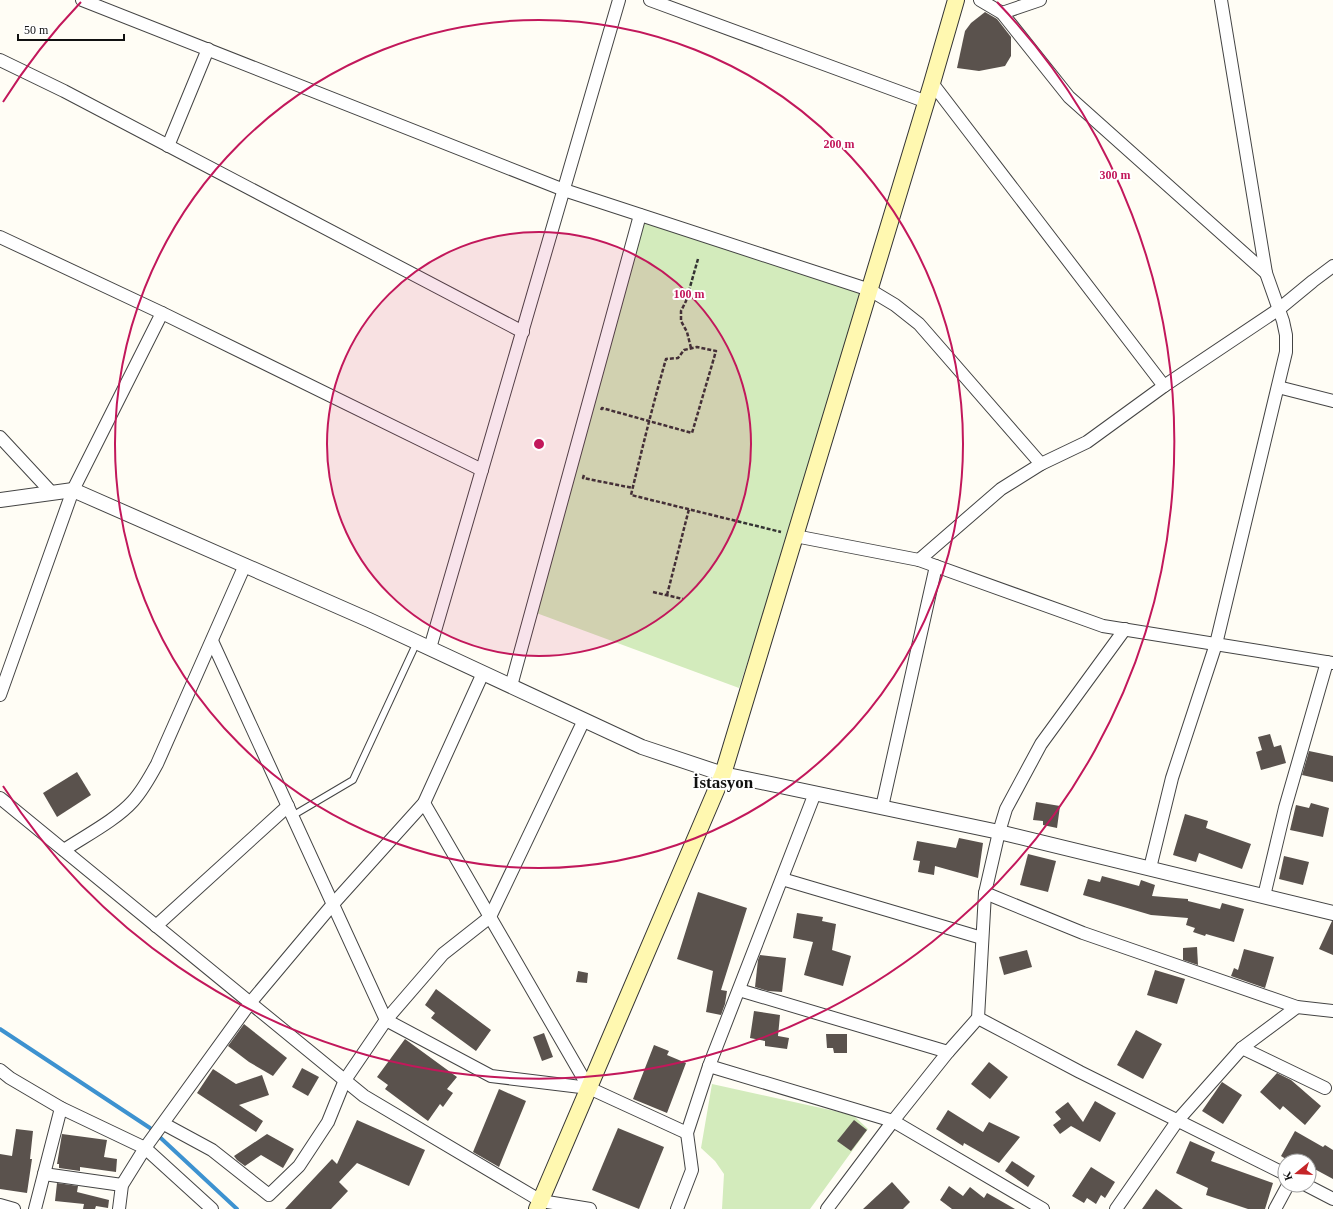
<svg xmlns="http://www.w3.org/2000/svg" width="1333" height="1209" font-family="'Times New Roman',serif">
<rect width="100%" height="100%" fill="#fffdf5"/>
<g fill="#d3ebbc">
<polygon points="640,215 870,290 739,688 531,611"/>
<polygon points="712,1084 853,1115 868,1129 810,1209 722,1209 724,1174 715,1161 701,1148"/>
</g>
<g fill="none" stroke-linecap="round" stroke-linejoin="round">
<polyline stroke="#3d92d0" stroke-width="4" points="0,1029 150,1128 237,1209"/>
</g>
<g fill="#5a524d">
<polygon points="985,12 997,19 1011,37 1011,56 1005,66 979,71 957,68 965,31 971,23"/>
<polygon points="1270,734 1274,747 1281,745 1286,763 1261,770 1256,752 1262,750 1258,737"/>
<polygon points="1309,751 1333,756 1333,782 1302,775"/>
<polygon points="77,772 91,795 57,817 43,793"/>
<polygon points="1036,802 1060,806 1057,828 1043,825 1043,821 1033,820"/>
<polygon points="1311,803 1329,808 1323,837 1290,830 1296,805 1309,808"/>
<polygon points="1185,814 1208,821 1206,828 1251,844 1242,869 1199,853 1196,862 1173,855"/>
<polygon points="959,838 983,843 978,878 935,866 934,875 918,872 920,861 913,860 917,841 956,848"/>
<polygon points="1028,854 1056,861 1048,892 1020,885"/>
<polygon points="1284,856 1309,862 1303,885 1279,879"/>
<polygon points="1102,876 1139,886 1141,880 1155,885 1152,896 1188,899 1188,901 1220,909 1222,903 1244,909 1234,942 1206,934 1205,936 1193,932 1195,928 1186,925 1188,918 1151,915 1083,895 1088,879 1100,882"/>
<polygon points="698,892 747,908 721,990 727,991 725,1004 721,1015 706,1012 713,971 677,959"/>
<polygon points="797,913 823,917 822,921 836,924 832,950 851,956 843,986 804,975 813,942 793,938"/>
<polygon points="1332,921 1333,921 1333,955 1319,949"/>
<polygon points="1197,947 1198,965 1183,960 1183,948"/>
<polygon points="1244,949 1274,957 1265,988 1231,976 1234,968 1238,970"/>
<polygon points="1027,950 1032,967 1004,975 999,957"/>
<polygon points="760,955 786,958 782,992 768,991 755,987 758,960"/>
<polygon points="1155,970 1185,979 1177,1004 1147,995"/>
<polygon points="578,971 588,973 587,983 576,982"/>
<polygon points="436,989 491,1030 476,1051 431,1018 435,1013 425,1005"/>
<polygon points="754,1011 780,1015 778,1036 789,1038 787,1049 765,1046 765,1041 750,1038"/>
<polygon points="244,1024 287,1058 273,1076 249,1062 228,1046"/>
<polygon points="1136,1030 1162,1044 1143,1079 1117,1065"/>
<polygon points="544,1033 553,1057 542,1061 533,1037"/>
<polygon points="826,1034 847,1034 847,1053 834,1053 833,1048 827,1048"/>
<polygon points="405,1039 457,1077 447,1089 453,1093 443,1107 440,1104 428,1121 385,1089 388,1085 377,1077"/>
<polygon points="654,1045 669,1051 667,1055 686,1063 667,1113 633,1099"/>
<polygon points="989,1062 1008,1077 990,1099 971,1084"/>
<polygon points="302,1068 319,1077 308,1096 292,1087"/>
<polygon points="213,1069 236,1084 262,1075 269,1095 239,1105 263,1121 256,1132 197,1093"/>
<polygon points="1277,1073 1291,1080 1321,1106 1305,1125 1283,1106 1280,1110 1260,1092"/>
<polygon points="1222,1082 1242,1095 1223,1124 1202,1111"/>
<polygon points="499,1089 526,1101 499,1167 473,1152"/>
<polygon points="1095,1101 1116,1113 1100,1142 1071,1126 1060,1134 1053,1125 1061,1119 1055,1112 1068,1102 1083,1122"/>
<polygon points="948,1110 983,1132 989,1122 1020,1137 999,1163 964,1143 963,1146 936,1129"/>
<polygon points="357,1120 425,1150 409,1186 357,1163 339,1182 348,1191 331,1209 285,1209 332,1159 337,1164"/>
<polygon points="854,1120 867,1130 851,1151 837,1141"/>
<polygon points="618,1128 664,1147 639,1209 592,1190"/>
<polygon points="16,1129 33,1131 30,1159 32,1159 27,1193 0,1189 0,1154 12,1156"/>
<polygon points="1295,1131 1323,1147 1325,1145 1333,1150 1333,1179 1309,1166 1309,1161 1289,1161 1281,1156"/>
<polygon points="62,1134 107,1140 104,1157 117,1159 116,1172 80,1167 80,1171 59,1168 59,1164 57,1164"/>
<polygon points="267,1134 294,1149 283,1168 261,1155 245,1166 237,1160 234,1156"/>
<polygon points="1190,1141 1215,1152 1211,1161 1273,1183 1265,1209 1248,1209 1206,1195 1208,1188 1176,1173"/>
<polygon points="1012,1161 1035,1176 1028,1187 1005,1171"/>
<polygon points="1091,1167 1115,1182 1105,1198 1101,1195 1096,1204 1087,1198 1084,1203 1072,1196"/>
<polygon points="892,1182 910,1202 903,1209 863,1209"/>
<polygon points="57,1183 78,1186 77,1192 109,1200 108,1208 96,1206 95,1209 83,1209 84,1204 55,1201"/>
<polygon points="949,1186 963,1196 970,1187 984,1198 987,1193 1015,1209 952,1209 940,1200"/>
<polygon points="1156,1189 1183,1209 1142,1209"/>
</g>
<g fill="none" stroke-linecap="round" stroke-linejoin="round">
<g stroke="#444" stroke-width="8">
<polyline id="service" points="292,816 353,780 417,642"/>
</g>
<g stroke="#444" stroke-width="14">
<g id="minor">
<polyline points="82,0 564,190 870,290 895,305 919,324 1041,464"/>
<polyline points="650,0 927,102"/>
<polyline points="980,0 1002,13 1069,97 1266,273"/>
<polyline points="1002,13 1040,0"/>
<polyline points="0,60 64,91 523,332"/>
<polyline points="932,83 1164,386"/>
<polyline points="168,146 208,49"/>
<polyline points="0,237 162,313 482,470"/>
<polyline points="1278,387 1333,401"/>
<polyline points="0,437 52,493"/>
<polyline points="795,536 919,560 1103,626 1333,663"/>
<polyline points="919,560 1001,489 1041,464 1087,442 1164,386 1279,309 1313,281 1333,266"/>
<polyline points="212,641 386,1020 491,1076 589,1088 687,1133"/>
<polyline points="430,648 619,0"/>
<polyline points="511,686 640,215"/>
<polyline points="0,695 73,490 162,313"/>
<polyline points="0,798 364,1096 541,1201 590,1209"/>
<polyline points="424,803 589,1088"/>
<polyline points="882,807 936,566"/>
<path d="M64,850C85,836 116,820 133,801C143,790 150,777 157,764L245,565"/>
<polyline points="1150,868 1172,778 1216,644 1286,352 1286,335 1283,321 1266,273 1221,0"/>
<polyline points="782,879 982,938"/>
<polyline points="985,893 1083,933 1297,1007 1333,1011"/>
<polyline points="1264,896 1285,808 1327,662"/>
<polyline points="156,926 288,806"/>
<polyline points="739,990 948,1052"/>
<polyline points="978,1018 1080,1072 1285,1174"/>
<polyline points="1242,1048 1325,1088"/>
<polyline points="709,1066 893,1121 1043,1209"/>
<polyline points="0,1070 10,1078 61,1108 145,1148 212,1209"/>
<polyline points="164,1124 212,1150 269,1195 299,1166 328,1122 345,1080 386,1020 443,954 490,917 584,720"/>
<polyline points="44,1174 122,1185"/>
<polyline points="1306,1185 1333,1199"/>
<polyline points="0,1205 14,1209"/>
<polyline points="35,1209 61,1108"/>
<polyline points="119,1209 122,1185 145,1148 250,1003 333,904 424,803 483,673"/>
<polyline points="677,1209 692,1170 687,1133 709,1066 815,793"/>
<polyline points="827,1209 893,1121 948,1052 978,1018 985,893 999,832 1006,809 1041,744 1125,629"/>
<polyline points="1116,1209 1178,1120 1242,1048 1297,1007"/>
<polyline points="1275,1209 1288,1185"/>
</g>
</g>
<g stroke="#444" stroke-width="16">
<polyline id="tertiary" points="0,500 73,490 369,620 642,747 723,774 999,832 1333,913"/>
</g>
<g stroke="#333" stroke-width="18">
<polyline id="secondary" points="537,1209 723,774 932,83 956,0"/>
</g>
<g stroke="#333" stroke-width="2.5" stroke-dasharray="4 2" stroke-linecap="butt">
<polyline points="691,348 687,332 681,321 681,311 686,301 698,259"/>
<path d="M601,410L602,408L692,433L716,351L697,347L684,350L678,358L666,359C653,404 642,449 631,495L781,532"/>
<polyline points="584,475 583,478 633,488"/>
<polyline points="653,592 683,599"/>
<polyline points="667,595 689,509"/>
</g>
<use href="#service" stroke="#fff" stroke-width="6"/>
<use href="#minor" stroke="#fff" stroke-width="12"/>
<use href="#tertiary" stroke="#fff" stroke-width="14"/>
<use href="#secondary" stroke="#fff8b0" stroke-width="16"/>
</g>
<circle cx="539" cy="444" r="212" fill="#c2185b" fill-opacity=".12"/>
<g fill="none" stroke="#c2185b" stroke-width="2">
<circle cx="539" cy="444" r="212"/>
<circle cx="539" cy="444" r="424"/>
<path d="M3 102A636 636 0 0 1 81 2M997 2A636 636 0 1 1 3 786"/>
</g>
<g text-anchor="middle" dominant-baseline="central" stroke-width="4" stroke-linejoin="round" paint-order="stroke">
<g font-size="17" font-weight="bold" fill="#111" stroke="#fff">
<text x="723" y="782">İstasyon</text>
</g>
</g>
<circle cx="539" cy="444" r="6" fill="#c2185b" stroke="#fff" stroke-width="2"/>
<g font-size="12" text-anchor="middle" font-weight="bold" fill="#c2185b" stroke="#fff" stroke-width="4" stroke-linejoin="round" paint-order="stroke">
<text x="839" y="148">200 m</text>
<text x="1115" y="179">300 m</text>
<text x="689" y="298">100 m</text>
</g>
<g transform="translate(1297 1173) rotate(252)"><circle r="19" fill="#ffffff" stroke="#a0a0a0"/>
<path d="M0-3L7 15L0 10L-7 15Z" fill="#c52528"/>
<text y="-6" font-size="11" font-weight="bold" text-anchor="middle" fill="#111111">K</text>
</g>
<path d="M18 34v6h106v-6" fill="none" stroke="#111111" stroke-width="2"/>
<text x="24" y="34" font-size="12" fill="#111111" stroke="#ffffff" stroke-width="3" paint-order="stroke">50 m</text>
</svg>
